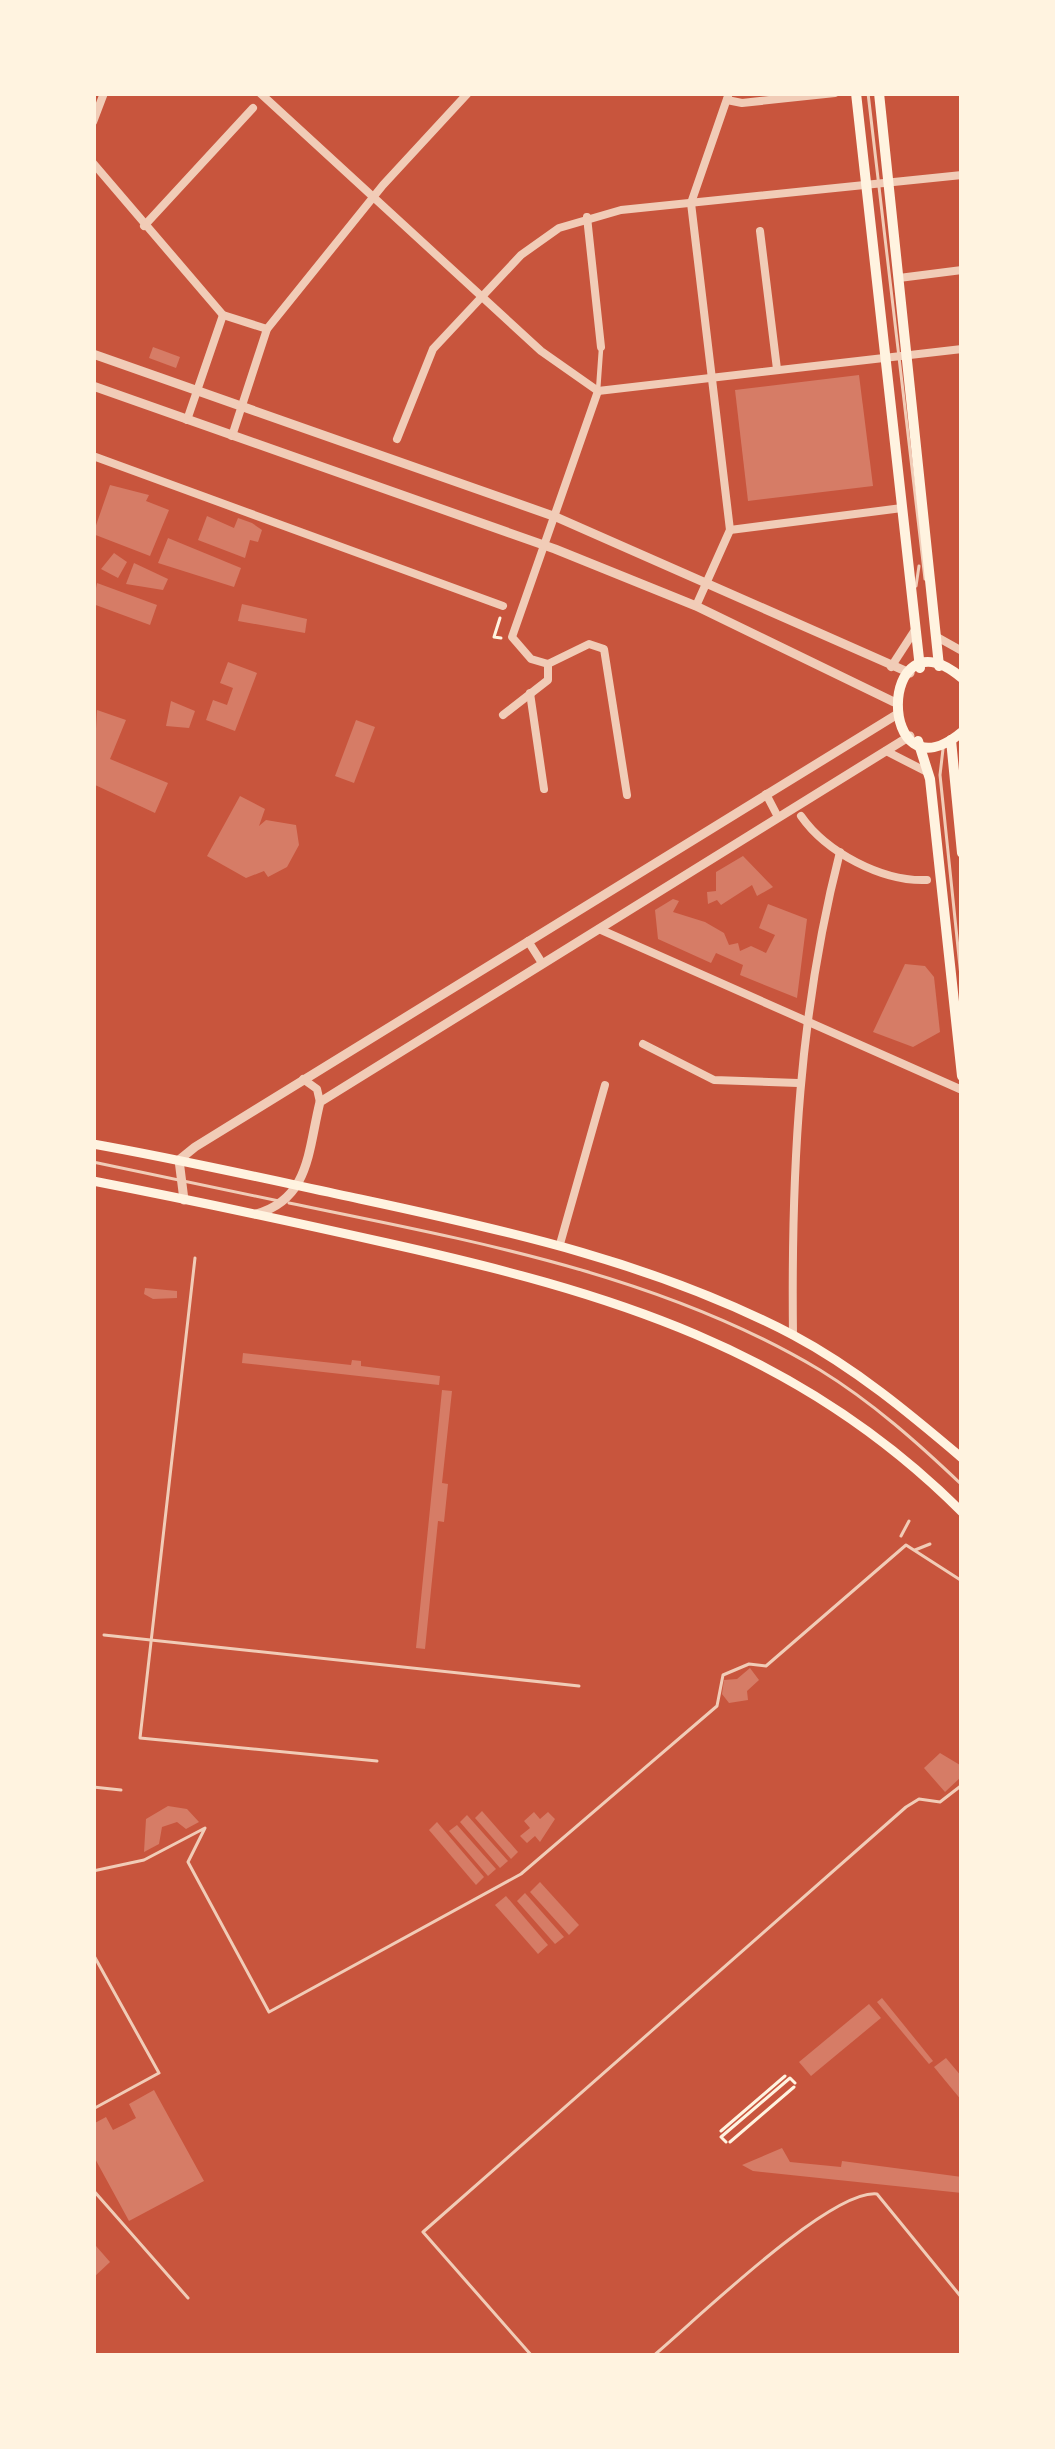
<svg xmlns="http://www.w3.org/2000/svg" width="1055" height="2449" font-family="'Roboto Condensed',sans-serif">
<rect width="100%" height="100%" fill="#c8553d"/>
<g fill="#d67c66">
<polygon points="153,347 180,357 176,368 149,358"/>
<polygon points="859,375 873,486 748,501 735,390"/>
<polygon points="110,485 149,495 146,501 169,510 150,556 93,534"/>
<polygon points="207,516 234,528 238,518 252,523 262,530 258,542 250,540 245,558 198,540"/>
<polygon points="168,538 241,568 234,587 158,563"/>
<polygon points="114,553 127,562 118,578 101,569"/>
<polygon points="134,563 168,579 163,590 126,584"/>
<polygon points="97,583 157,605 150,625 93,604"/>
<polygon points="242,604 307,619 305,633 238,621"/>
<polygon points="228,662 257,673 235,731 206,720 213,700 227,705 233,688 220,683"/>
<polygon points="171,701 195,711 189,728 166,726"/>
<polygon points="97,710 126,720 110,759 168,783 155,813 93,784"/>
<polygon points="356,720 375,727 354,783 335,776"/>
<polygon points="240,796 265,809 259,826 266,820 296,825 299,845 287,867 268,877 264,871 246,878 207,856"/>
<polygon points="743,856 773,887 757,896 752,885 721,905 717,900 708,904 707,892 716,891 716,872"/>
<polygon points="673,899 679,901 673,912 705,922 724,933 729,945 738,943 740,951 751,946 766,953 775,935 759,928 768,904 807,919 797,998 740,975 743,965 716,953 711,963 658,939 655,910"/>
<polygon points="905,964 925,966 934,977 940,1032 913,1047 873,1032"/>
<polygon points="145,1288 177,1291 177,1298 153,1299 144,1294"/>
<polygon points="243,1353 351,1365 352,1360 361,1361 361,1366 440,1376 439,1385 242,1363"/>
<polygon points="442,1390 452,1391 442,1483 448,1484 444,1522 438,1521 425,1649 416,1648"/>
<polygon points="750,1668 759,1680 747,1691 748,1700 729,1703 722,1694 724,1680 737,1679"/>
<polygon points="940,1753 960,1765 961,1777 945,1792 924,1768"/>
<polygon points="168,1806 187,1809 199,1822 186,1829 177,1822 162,1827 159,1844 144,1852 146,1819"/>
<polygon points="482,1811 518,1852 511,1859 475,1818"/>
<polygon points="534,1812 540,1819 548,1812 555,1819 540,1842 535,1836 527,1843 520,1836 530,1828 524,1821"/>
<polygon points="467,1815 508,1861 500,1868 460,1822"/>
<polygon points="437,1822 484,1877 476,1885 429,1830"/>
<polygon points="457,1825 496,1869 488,1876 449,1831"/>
<polygon points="540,1882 579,1925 569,1935 530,1892"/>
<polygon points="525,1893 564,1937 555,1944 517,1901"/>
<polygon points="506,1896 548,1945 538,1954 495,1905"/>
<polygon points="882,1998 933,2061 929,2064 877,2002"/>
<polygon points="869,2004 881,2018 811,2076 799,2062"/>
<polygon points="946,2058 962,2077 962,2101 934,2067"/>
<polygon points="154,2090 204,2181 129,2221 93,2155 93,2124 106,2117 113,2130 125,2124 136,2118 129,2104"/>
<polygon points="782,2148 790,2162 841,2167 842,2161 962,2177 962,2193 753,2171 742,2165"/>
<polygon points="96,2246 110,2262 93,2278 93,2249"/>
</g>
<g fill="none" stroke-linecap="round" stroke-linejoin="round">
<g stroke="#fff3e0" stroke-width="3">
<polyline points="500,618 494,637 501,638"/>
<polyline points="721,2131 785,2076"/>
<polyline points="726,2142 721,2137 790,2078 795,2083"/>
<polyline points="730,2142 794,2087"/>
</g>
<g stroke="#f1ccb7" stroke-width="3">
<polyline points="868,93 925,579"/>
<polyline points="916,586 919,566"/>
<polyline points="943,749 940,775 962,986"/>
<polyline points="93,1162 279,1201"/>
<path d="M289,1203C468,1240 660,1274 820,1370C872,1402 918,1443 962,1485"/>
<polyline points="195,1258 140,1738 377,1761"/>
<polyline points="901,1536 909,1521"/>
<polyline points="915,1550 930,1544"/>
<polyline points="104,1635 579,1686"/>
<polyline points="93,1787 121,1790"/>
<polyline points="93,1871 144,1860 205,1828 188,1862 269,2012 521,1874 717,1706 723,1675 749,1664 766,1666 906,1545 962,1581"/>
<polyline points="93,1954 159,2073 93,2109"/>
<polyline points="93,2190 188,2298"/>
<polyline points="532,2356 423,2232 906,1807 919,1799 940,1802 962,1785"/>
<path d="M653,2356C695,2321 830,2189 877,2194L962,2298"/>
</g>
<polyline stroke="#f1ccb7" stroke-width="4.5" points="598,391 601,349"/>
<g stroke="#f1ccb7" stroke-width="8">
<polyline points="260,93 541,351 598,391 962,349"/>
<polyline points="727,100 742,103 835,93"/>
<polyline points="93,122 104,93"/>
<polyline points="93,163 223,315 267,329"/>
<polyline points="587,217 601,347"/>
<polyline points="144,226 253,108"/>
<polyline points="760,231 777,369"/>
<polyline points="899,278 962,270"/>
<polyline points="598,391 512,637 531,659 548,664 589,644 604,649 627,795"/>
<polyline points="187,420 223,315"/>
<polyline points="232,436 267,329 383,185 468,93"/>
<polyline points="397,439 433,349 521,255 559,228 621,210 962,175"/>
<polyline points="93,456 503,606"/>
<polyline points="730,530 902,508"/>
<polyline points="696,606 730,530 691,203 729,93"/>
<polyline points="937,637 962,651"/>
<polyline points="891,667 915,630"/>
<polyline points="530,693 544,789"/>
<polyline points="503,715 548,680 548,664"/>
<polyline points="886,751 927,772"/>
<polyline points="766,794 778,817"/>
<path d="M801,816C826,852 882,882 927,880"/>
<polyline points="599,929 962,1090"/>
<polyline points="528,941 542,963"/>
<polyline points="643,1044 714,1080 798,1083"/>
<polyline points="303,1079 317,1089 320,1102"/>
<polyline points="560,1244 605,1085"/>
<path d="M793,1335C791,1171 799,1011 840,852"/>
</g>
<g stroke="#f1ccb7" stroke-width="9">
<polyline points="93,354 556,517 910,673"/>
<polyline points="93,386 555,549 696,606 894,702"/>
<polyline points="184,1200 179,1160 195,1147 896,715"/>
<path d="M256,1214C310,1199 308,1150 320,1102L910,736"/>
</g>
<g stroke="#fff3e0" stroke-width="9">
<path d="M93,1144C183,1160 271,1180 360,1199C510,1231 657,1264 793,1335C855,1368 909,1413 962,1458"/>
<path d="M93,1181C191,1200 289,1221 387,1243C607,1292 798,1348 962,1512"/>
</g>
<g stroke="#fff3e0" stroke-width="10">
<polyline points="856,93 920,668"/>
<polyline points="879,93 939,666"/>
<path d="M962,678C877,606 876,803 962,732"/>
<polyline points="951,740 962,853"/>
<polyline points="918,741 930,779 962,1076"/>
</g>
</g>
<rect width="1055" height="2449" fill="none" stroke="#fff3e0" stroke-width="192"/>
</svg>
